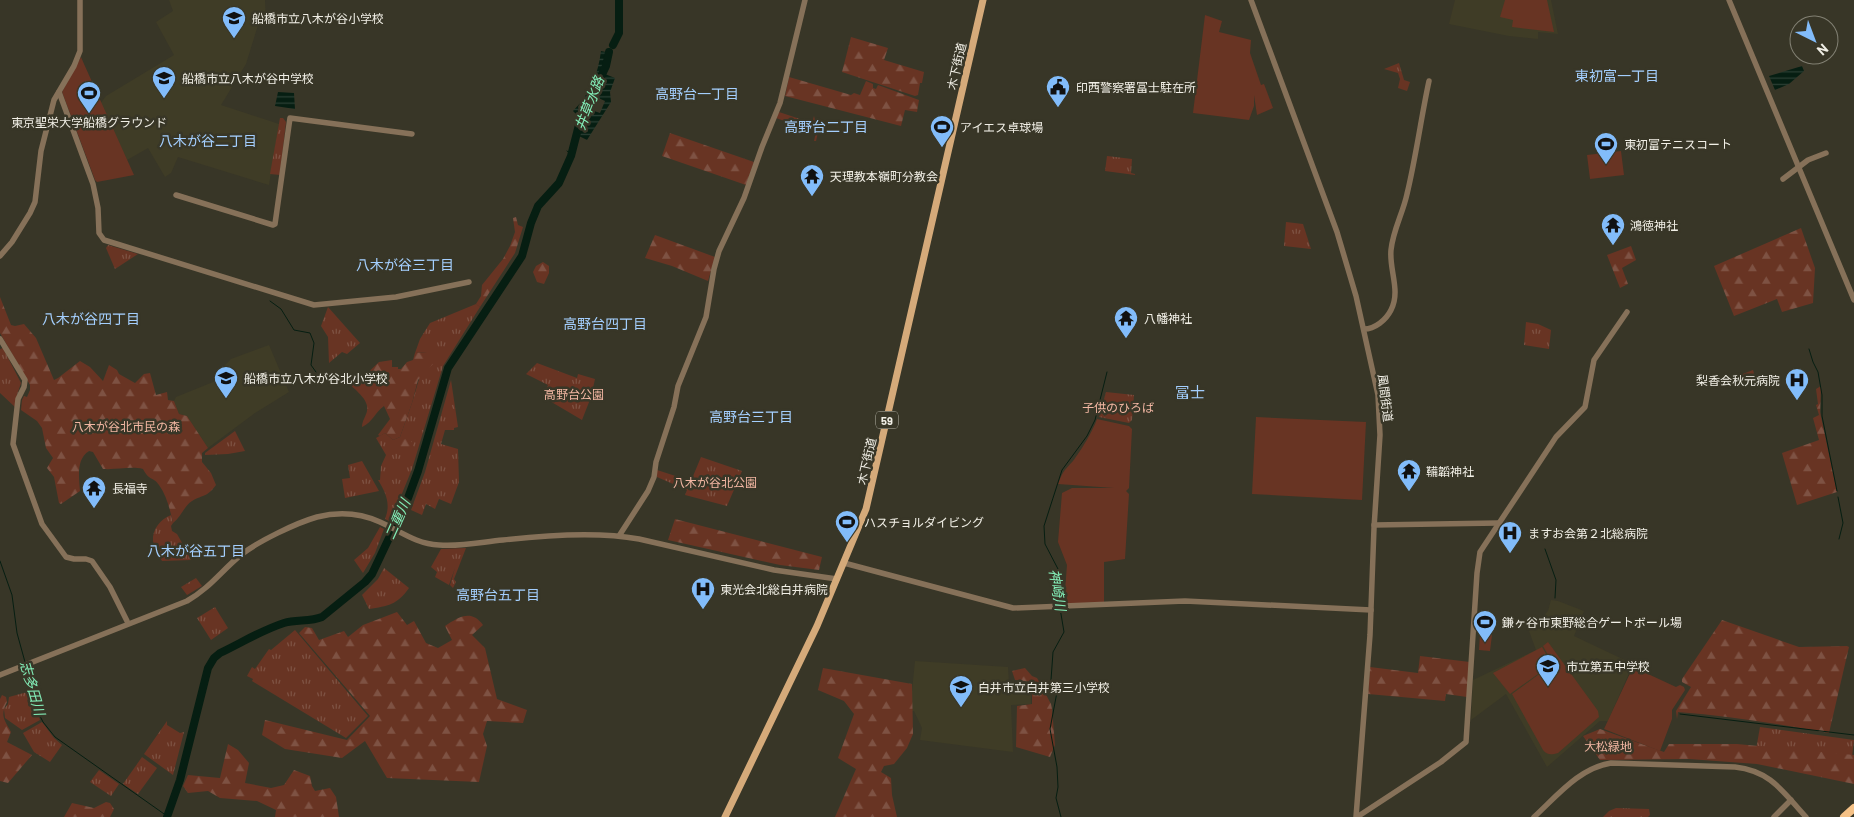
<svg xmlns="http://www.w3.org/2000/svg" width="1854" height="817" font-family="Barlow,'Noto Sans JP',sans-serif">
<defs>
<pattern id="grass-tufts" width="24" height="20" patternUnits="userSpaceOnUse" patternTransform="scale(1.25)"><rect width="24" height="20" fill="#683423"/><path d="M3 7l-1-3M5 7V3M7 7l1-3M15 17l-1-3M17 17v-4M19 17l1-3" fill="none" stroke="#7e5243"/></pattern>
<pattern id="forest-firs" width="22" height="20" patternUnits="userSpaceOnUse" patternTransform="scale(1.25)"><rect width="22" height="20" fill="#683423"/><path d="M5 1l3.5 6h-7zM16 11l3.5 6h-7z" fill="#7e5243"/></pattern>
<pattern id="water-rules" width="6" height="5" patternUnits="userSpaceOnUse" patternTransform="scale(1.25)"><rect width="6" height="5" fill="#061e12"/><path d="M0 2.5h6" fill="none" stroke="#2b3f34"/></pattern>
</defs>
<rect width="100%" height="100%" fill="#383627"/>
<g fill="#3f3c26">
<polygon points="169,0 265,0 266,24 258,25 246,64 221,105 279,124 269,185 178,157 171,173 165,177 148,148 127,160 100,104 106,96 174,55 156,22 173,11"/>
<polygon points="1455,0 1551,0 1558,34 1538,32 1538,39 1509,36 1449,24"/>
<polygon points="269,345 289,392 255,413 208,448 187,416 179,414 174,401 176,397 218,380 219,371 231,359"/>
<polygon points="1551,600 1558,601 1584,611 1574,636 1633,664 1608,721 1600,721 1547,767 1506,694 1471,720 1473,680 1536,650 1529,631 1548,611"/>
<polygon points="915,661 1008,667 1009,684 1031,683 1031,704 1011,705 1013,752 920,740 922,728 914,711 910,711"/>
</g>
<g fill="url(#grass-tufts)">
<polygon points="1399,63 1404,80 1410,82 1407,91 1398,88 1400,79 1398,73 1384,69"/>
<polygon points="779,112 812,123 814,116 815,120 821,119 816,141 814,141 816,132 776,118"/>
<polygon points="280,118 283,118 286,122 280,175 270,174"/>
<polygon points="1107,156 1132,159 1131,173 1135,174 1135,175 1105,171"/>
<polygon points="1286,222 1303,224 1311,249 1284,246"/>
<polygon points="108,245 138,254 115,269 106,248"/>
<path d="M476,304L480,307L443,366L412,469L401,496L389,521L385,519C391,504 386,493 378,480H380L381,466L386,455L376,438L385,433L393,440L400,437L412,403L427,352L415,353L420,339L430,323Z"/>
<polygon points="328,307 360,343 347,354 342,352 329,363 328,337 321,326"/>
<polygon points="1526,322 1538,324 1551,330 1549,349 1524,345"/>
<polygon points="3,348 21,383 17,395 15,407 0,393 0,349"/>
<polygon points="537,363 577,378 578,374 595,379 591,397 582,420 543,397 548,385 526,374"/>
<polygon points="1753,370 1755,377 1754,380 1738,386 1735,377"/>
<polygon points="451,380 458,427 454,428 454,430 445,430 441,444 458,449 459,482 451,504 439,499 435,509 426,504 422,515 411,510 425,472"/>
<polygon points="1106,392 1134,395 1132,420 1129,423 1099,417"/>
<polygon points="235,431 245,451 228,454 205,455 205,453"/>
<polygon points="701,457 742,471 727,506 685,495 687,490 657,477 657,470 691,481"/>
<polygon points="362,461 379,491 345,498 342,479 350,478 348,465"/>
<path d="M171,515L173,523L171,526L172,531L177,534L181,541L191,560L162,561C159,555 154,547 153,541C152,529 161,519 171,515Z"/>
<polygon points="380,527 384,529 375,553 363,573 354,560 368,548"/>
<polygon points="466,548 454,579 456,582 453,588 450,585 455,568 449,585 435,577 437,572 431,567 441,549"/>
<path d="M384,568L409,588C397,605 388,606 369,609L362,595L378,579Z"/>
<polygon points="196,578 202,586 187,595 181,587"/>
<polygon points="215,607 228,628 211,640 197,618"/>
<polygon points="295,630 368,716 346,738 252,681 253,679 247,676 252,667 255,669 269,649 271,650"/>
<polygon points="31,691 40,720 22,730 5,718 4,709 8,704 9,697"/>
<polygon points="167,721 167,725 180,733 184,732 173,775 144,754"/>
<polygon points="42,722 54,738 62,745 50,762 34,752 23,733"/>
<polygon points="1760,727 1854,740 1850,773 1754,761"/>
<polygon points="142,757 157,768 138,794 123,784"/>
<polygon points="99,770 119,784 111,796 90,782"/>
<polygon points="1616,808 1649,809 1650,815 1648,817 1603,817 1609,811"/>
</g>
<g fill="url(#forest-firs)">
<polygon points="851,37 888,48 884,60 924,72 922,83 920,83 918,95 915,96 842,72"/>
<polygon points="789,77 851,95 854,93 860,95 866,81 873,84 873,88 876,89 878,85 919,100 917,112 905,110 901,126 785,96"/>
<polygon points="670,133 754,162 746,185 662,156"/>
<polygon points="516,217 518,225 523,227 515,253 480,307 476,304 481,296 482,285 503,259 510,246 515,232 513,218"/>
<polygon points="1801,228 1815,268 1813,303 1782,312 1777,299 1734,316 1714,266"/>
<polygon points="655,235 715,257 708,281 672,266 645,258"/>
<polygon points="1631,246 1636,260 1622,268 1628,284 1620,288 1607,255"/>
<polygon points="543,262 549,266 549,273 544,284 537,282 533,272 536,266"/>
<path d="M0,297L11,325L15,326L24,324L36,338L54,380L58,378L80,361L90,367L103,381L109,365L117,370L119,374L135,383L144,374L150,373L156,395L167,392L168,400L174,401L179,414L187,416L208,448L202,453V462L211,473L216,485C206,498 204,494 192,501C184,506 181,517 173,523C170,510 167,496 159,485C154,477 149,481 143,469C131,466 116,470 103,469L93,452L89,451C76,459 79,477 80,491L61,504L59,503L54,477L47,468L53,458L46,448L42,428L37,421L21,410L22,400L24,396L27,397L30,390V385L0,333Z"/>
<path d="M427,352L433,355V364L418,380L412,403L400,437L393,440L385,433L380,436L378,435L390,419L384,406C374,413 374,421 362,427C362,421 366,416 367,411C370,399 353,389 347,381L350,380L356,384L379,362L392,360V367H398V369H401L407,362L413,360L415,353Z"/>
<polygon points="1821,386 1820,412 1837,492 1797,505 1782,453 1819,440 1813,418 1819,415 1816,405 1818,404 1816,389"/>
<path d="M405,439L411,441C415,446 413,450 409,456L404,457L395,453C394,445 398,441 405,439Z"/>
<polygon points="675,519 822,557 819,570 780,565 668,540"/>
<path d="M397,612L407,625L414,621L426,643L438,648L452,640L445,626C459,617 471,609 483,625L472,635L485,648L497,699L527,710L523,723L487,721L483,734L487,746L479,782L387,778L365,741L342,758L285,749L262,735L265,720L347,740L370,716L299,633L305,627L312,628L319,640L344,631L348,637L363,625Z"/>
<path d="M1722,620L1799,647L1847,646L1849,647L1829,733C1779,724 1729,716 1678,712L1677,719L1676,711L1691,687L1682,682V679Z"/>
<polygon points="1420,656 1470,662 1467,697 1446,694 1445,701 1368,694 1370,667 1418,673"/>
<polygon points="823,668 912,684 913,734 907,748 894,764 884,766 881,772 891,778 892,795 897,817 835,817 856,769 838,758 854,714 844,701 818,690"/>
<polygon points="1025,668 1032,676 1037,678 1051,704 1052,709 1055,745 1050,757 1016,747 1017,706 1032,704 1032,682 1015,680 1012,671"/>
<path d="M2,695L6,697L7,702C0,716 4,719 11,732L7,742L32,755L8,783L0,781V699Z"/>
<polygon points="1600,729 1664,752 1669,744 1737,744 1854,755 1854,784 1757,764 1689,759 1600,760 1583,736"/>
<polygon points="228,744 238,750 249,763 245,783 271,788 284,785 294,770 310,776 312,786 315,791 330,788 336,797 339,817 275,817 276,810 257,801 220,798 208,791 188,793 183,786 188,775 220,778"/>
<polygon points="106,802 110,803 114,809 110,817 64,817 72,803 94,808"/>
</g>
<g fill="#683423">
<polygon points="1505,0 1547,0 1554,32 1512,27 1513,20 1500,17"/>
<polygon points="1205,15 1222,21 1219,32 1251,40 1250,53 1261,85 1264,84 1273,108 1257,115 1254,95 1254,106 1249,120 1193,113"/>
<polygon points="81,57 84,64 134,175 97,182 95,180 62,92"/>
<polygon points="1621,151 1624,175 1590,179 1587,155"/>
<polygon points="1256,417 1366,422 1362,500 1252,494"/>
<path d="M1097,419L1129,426L1132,429L1129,488L1126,491L1129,494L1125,559L1104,562V602L1064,604L1067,565L1058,542L1062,493L1072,488H1114L1058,484C1063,471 1064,471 1073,461C1080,452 1093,431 1097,419Z"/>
<polygon points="1480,634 1492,635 1490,651 1479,650"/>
<path d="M1548,642L1598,711L1599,717L1558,753C1551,755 1547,755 1543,750L1512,694L1553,664L1543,646Z"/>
<polygon points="1542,647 1552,664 1510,694 1493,673"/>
<polygon points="1633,667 1676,687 1680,685 1684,687 1685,690 1672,710 1672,719 1660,751 1604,729"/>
</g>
<g fill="url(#water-rules)">
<path d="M601,51L606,52L603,66L579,117L573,111C590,94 598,75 601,51Z"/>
<polygon points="1802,66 1804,71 1789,84 1775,90 1769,76"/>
<polygon points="605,74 615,78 610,92 611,102 587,140 579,136 588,109 600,113 605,101 594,96"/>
<polygon points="278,92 294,93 295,109 275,106"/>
</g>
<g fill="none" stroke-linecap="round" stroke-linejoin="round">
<g stroke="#061e12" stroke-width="1">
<polyline points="567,151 571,154"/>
<polyline points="270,301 281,309 294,330 310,333 314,343 311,365 316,372"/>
<polyline points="1809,349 1813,362 1818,372 1822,395 1822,416 1837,491"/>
<polyline points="1838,497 1843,523 1839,539"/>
<polyline points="387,533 391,535"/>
<polyline points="1545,549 1556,580 1555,598"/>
<polyline points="0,561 12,595 17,633 25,662"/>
<polyline points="1059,604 1058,569 1045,544 1044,526 1062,470 1087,436 1095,420 1107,372"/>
<polyline points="1060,608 1064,632 1053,652 1051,680 1057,692 1050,729 1057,767 1058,787 1056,798 1061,817"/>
<polyline points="27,668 39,714 43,722 55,737 167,816"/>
<polyline points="1680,714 1854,735"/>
</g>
<g stroke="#061e12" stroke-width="8">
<polyline points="613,45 619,33 619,0"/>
<path d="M167,817L180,780L208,668L214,658L220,653C241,643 262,630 284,623C296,619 310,622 322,617L365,582L372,574L408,498L418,471L448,368L522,256L531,223L538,206L559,183L571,156L580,121L606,66L609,52"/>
</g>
<g stroke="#867159" stroke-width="5.5">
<polyline points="1251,0 1337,232 1356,296 1378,395 1380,435 1374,528 1370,635 1356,817"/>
<polyline points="1729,0 1854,300"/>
<polyline points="59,92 93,184 98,208 99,233 104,240 314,305 396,297 469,282"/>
<polyline points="1783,179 1808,160 1826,153"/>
<polyline points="176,195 273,225 275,224 290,118 412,134"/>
<polyline points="0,256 12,242 30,213 35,202 41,151 54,100 74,66 80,51 80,0"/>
<path d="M1364,329C1375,329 1386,320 1391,310C1401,291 1389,270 1391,250C1393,230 1403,213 1407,194C1416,157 1421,118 1429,81"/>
<polyline points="0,339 25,380 24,387 18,399 13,444 42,524 66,557 74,559 86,559 92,561 110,587 127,621"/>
<polyline points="1374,525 1498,523"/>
<polyline points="619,536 648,491 654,477 656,462 674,407 678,386 706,317 714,269 719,251 744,198 762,147 780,103 805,0"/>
<polyline points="844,563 1013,608 1185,601 1371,610"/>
<path d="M0,675L187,601C210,588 222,570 242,554C259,541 296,523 317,517C337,512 360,513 380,522C400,531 416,544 439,545C460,547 482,542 503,540C546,535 597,531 639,539L774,570L837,579"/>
<polyline points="1357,817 1441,762 1466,742 1477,573 1480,552 1556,437 1585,407 1594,360 1627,312"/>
<path d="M1534,817C1557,796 1579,768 1611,763L1735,767C1771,771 1783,792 1806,817"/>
<polyline points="1774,817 1791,800"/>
</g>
<polyline stroke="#d5aa7a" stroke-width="7" points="725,817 817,626 866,509 983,0"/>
<polyline stroke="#f5c186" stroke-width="8" points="1844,817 1854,808"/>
</g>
<defs>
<g id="school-pin" transform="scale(1.25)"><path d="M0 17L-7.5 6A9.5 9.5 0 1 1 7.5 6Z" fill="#82bcfa" stroke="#383627"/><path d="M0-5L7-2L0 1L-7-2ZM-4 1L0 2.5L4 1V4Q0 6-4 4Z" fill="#111"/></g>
<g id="civic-pin" transform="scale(1.25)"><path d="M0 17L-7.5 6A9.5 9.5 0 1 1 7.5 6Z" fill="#82bcfa" stroke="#383627"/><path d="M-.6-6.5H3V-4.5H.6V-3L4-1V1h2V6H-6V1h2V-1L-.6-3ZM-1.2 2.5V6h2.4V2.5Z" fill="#111"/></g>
<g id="stadium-pin" transform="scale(1.25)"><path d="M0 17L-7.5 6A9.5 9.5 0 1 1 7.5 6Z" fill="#82bcfa" stroke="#383627"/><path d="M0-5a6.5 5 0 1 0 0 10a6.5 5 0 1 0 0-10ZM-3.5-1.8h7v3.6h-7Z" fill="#111"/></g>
<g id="temple-pin" transform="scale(1.25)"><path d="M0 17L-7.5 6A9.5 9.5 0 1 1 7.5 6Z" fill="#82bcfa" stroke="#383627"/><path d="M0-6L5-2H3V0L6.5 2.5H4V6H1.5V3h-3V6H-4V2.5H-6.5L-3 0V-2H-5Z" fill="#111"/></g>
<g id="hospital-pin" transform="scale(1.25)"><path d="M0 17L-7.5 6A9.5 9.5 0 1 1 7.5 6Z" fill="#82bcfa" stroke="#383627"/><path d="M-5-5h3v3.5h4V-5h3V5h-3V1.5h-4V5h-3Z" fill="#111"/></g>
</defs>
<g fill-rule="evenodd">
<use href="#school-pin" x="234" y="18"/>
<use href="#school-pin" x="164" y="78"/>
<use href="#civic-pin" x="1058" y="87"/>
<use href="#stadium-pin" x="89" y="93"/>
<use href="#stadium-pin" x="942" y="127"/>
<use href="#stadium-pin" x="1606" y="144"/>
<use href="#temple-pin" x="812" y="176"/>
<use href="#temple-pin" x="1613" y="225"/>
<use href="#temple-pin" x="1126" y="318"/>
<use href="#school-pin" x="226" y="378"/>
<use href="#hospital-pin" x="1797" y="380"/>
<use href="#temple-pin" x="1409" y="471"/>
<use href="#temple-pin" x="94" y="488"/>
<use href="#stadium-pin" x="847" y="522"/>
<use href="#hospital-pin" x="1510" y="533"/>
<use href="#hospital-pin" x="703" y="589"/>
<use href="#stadium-pin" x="1485" y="622"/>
<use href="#school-pin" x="1548" y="666"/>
<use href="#school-pin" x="961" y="687"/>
</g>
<g text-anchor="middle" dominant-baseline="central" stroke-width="5" stroke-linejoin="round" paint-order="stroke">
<rect fill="#383627" stroke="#bab8ad" stroke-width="1" x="876" y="411.5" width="22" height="17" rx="4"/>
<g font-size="11" font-weight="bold" fill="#f1efe6">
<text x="887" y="420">59</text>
</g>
<g font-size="12" fill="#f1efe6" stroke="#383627" text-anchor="start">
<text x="252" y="18">船橋市立八木が谷小学校</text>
<text x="182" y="78">船橋市立八木が谷中学校</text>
<text x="1076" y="87">印西警察署冨士駐在所</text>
<text x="89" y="122" text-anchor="middle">東京聖栄大学船橋グラウンド</text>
<text x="960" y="127">アイエス卓球場</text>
<text x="1624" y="144">東初富テニスコート</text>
<text x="830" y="176">天理教本嶺町分教会</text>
<text x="1630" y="225">鴻徳神社</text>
<text x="1144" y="318">八幡神社</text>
<text x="244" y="378">船橋市立八木が谷北小学校</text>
<text x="1780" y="380" text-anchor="end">梨香会秋元病院</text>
<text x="1426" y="471">鞴韜神社</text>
<text x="112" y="488">長福寺</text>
<text x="864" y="522">ハスチョルダイビング</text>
<text x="1528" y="533">ますお会第２北総病院</text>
<text x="720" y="589">東光会北総白井病院</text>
<text x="1502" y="622">鎌ヶ谷市東野総合ゲートボール場</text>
<text x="1566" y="666">市立第五中学校</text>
<text x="978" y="687">白井市立白井第三小学校</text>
</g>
<g font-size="12" fill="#f1efe6" stroke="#383627">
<text transform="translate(956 66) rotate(-77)">木下街道</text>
<text transform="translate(1386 398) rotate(83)">風間街道</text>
<text transform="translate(866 461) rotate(-77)">木下街道</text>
</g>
<g font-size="12" fill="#f3b7a3" stroke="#383627">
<text x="574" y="394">高野台公園</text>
<text x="1118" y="407">子供のひろば</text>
<text x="126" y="426">八木が谷北市民の森</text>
<text x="715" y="482">八木が谷北公園</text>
<text x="1608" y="746">大松緑地</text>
</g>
<g font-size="14" fill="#a4cffe" stroke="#383627">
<text x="1617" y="75">東初富一丁目</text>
<text x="697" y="93">高野台一丁目</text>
<text x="826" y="126">高野台二丁目</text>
<text x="208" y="140">八木が谷二丁目</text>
<text x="405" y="264">八木が谷三丁目</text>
<text x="91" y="318">八木が谷四丁目</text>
<text x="605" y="323">高野台四丁目</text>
<text x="751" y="416">高野台三丁目</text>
<text x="196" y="550">八木が谷五丁目</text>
<text x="498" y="594">高野台五丁目</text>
</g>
<g font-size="14" font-style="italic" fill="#83eeb8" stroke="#383627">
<text transform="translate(589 103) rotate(-69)">井草水路</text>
<text transform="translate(397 519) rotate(-66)">二重川</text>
<text transform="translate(1058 590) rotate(81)">神崎川</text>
<text transform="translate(33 688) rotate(74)">志多田川</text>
</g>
<g font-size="15" fill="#a4cffe" stroke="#383627">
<text x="1190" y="392">冨士</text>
</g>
</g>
<g transform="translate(1814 40) rotate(138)"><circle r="24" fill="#383627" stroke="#828073"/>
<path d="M0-4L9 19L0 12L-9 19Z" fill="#82bcfa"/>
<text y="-8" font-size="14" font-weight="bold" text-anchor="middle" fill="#f1efe6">N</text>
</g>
</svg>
